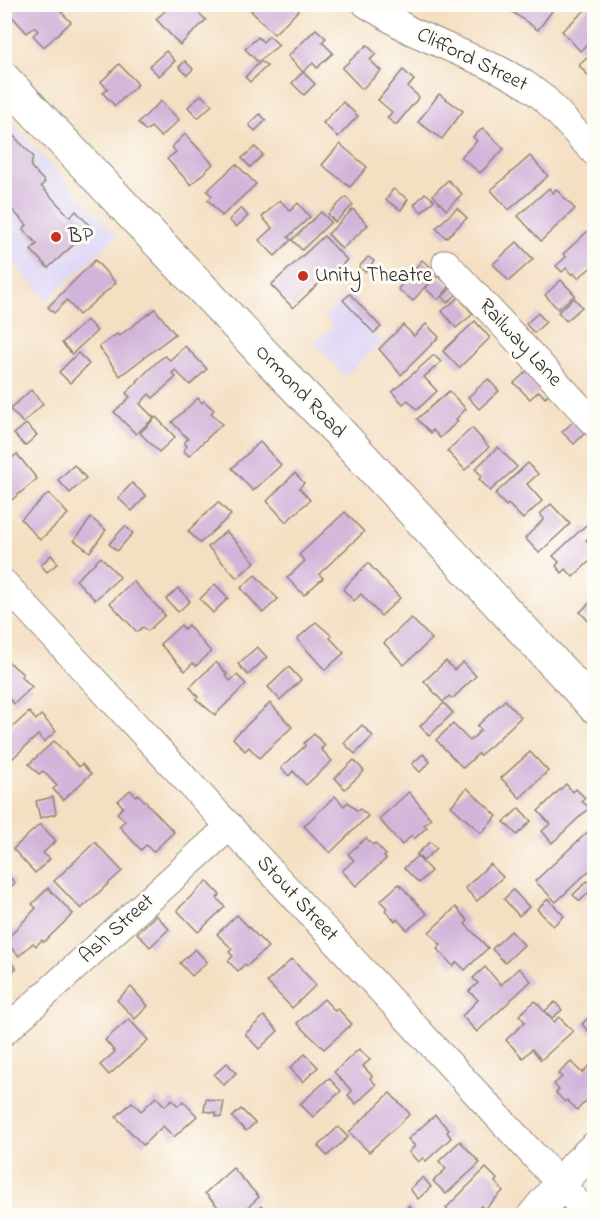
<svg xmlns="http://www.w3.org/2000/svg" width="599" height="1220" font-family="'Indie Flower',sans-serif">
<rect width="100%" height="100%" fill="#fdfcf7"/>
<filter id="ink" filterUnits="userSpaceOnUse"><feTurbulence type="fractalNoise" baseFrequency=".0167" numOctaves="2"/><feDisplacementMap in="SourceGraphic" scale="12" xChannelSelector="R" yChannelSelector="G"/><feConvolveMatrix kernelMatrix="1 2 1 2 8 2 1 2 1" color-interpolation-filters="sRGB"/></filter>
<filter id="wash" filterUnits="userSpaceOnUse"><feTurbulence type="fractalNoise" baseFrequency=".008" numOctaves="4" result="noise"/><feDisplacementMap in="SourceGraphic" scale="24" xChannelSelector="R" yChannelSelector="G"/><feGaussianBlur stdDeviation="1.35" result="paint"/><feColorMatrix in="noise" values="0 0 0 0 0 0 0 0 0 0 0 0 0 0 0 0 0 1.4 0 .05"/><feComposite in="paint" operator="in"/></filter>
<g filter="url(#wash)">
<rect width="100%" height="100%" fill="#f4dfc2"/>
<g fill="#ded5f5">
<polygon points="12,123 117,236 47,300 5,254 5,130"/>
<polygon points="343,299 382,342 345,376 314,343 333,326 324,316"/>
</g>
<g id="blocks">
<g fill="#d1b4d9">
<polygon points="14,4 69,4 61,12 71,22 44,47 33,35 38,31 34,27 27,33 7,11"/>
<polygon points="258,4 294,4 299,10 274,34 251,11"/>
<polygon points="505,4 544,4 552,11 538,30 504,6"/>
<polygon points="592,4 594,4 594,38 580,51 562,31"/>
<polygon points="172,5 191,5 206,20 180,45 156,19"/>
<polygon points="316,29 326,38 322,42 333,53 317,68 313,63 303,72 288,56"/>
<polygon points="269,36 279,45 258,62 245,49 258,37 263,42"/>
<polygon points="367,45 376,54 370,60 381,71 362,89 342,68"/>
<polygon points="166,51 175,61 159,76 149,66"/>
<polygon points="594,52 594,83 579,65"/>
<polygon points="185,61 193,69 187,75 179,67"/>
<polygon points="261,61 267,66 250,82 245,77"/>
<polygon points="119,64 138,84 115,106 103,93 108,89 101,82"/>
<polygon points="403,70 414,80 408,87 419,97 396,125 387,118 392,112 378,100"/>
<polygon points="303,72 315,84 304,95 292,83"/>
<polygon points="439,94 463,111 442,139 418,122"/>
<polygon points="201,95 212,105 198,118 188,107"/>
<polygon points="161,101 179,120 161,137 151,127 146,131 138,123"/>
<polygon points="343,102 358,116 338,137 323,123"/>
<polygon points="260,114 266,120 255,131 249,125"/>
<polygon points="483,128 504,149 480,173 461,157 477,141 473,137"/>
<polygon points="8,130 33,156 31,167 45,182 41,186 70,217 76,211 92,228 48,268 31,250 37,244 23,229 27,225 4,202 4,133"/>
<polygon points="185,134 213,164 191,185 167,159 176,152 172,147"/>
<polygon points="340,144 367,167 350,187 322,165"/>
<polygon points="255,147 263,155 250,167 242,158"/>
<polygon points="530,156 548,176 509,210 491,190"/>
<polygon points="236,164 256,184 222,216 208,200 212,196 207,191"/>
<polygon points="448,180 462,194 446,210 433,195"/>
<polygon points="549,188 553,193 556,189 575,209 541,241 518,216"/>
<polygon points="393,189 408,199 401,210 386,200"/>
<polygon points="425,193 434,200 422,212 414,205"/>
<polygon points="346,197 353,205 335,222 328,214"/>
<polygon points="280,200 290,211 298,203 310,217 288,237 291,240 275,256 259,240 272,228 262,217"/>
<polygon points="241,208 248,216 236,227 229,220"/>
<polygon points="457,208 467,218 446,238 436,228"/>
<polygon points="353,209 368,225 342,249 328,234"/>
<polygon points="321,212 331,222 302,250 292,240"/>
<polygon points="588,231 594,238 594,265 578,278 574,273 572,275 566,268 562,272 556,266 566,257 563,254"/>
<polygon points="324,236 347,260 338,269 336,267 293,308 271,285"/>
<polygon points="517,242 533,259 509,281 493,264"/>
<polygon points="368,257 374,261 365,272 359,267"/>
<polygon points="95,260 116,283 79,315 67,300 54,313 48,307"/>
<polygon points="422,260 437,272 413,301 398,289"/>
<polygon points="438,276 450,286 438,300 425,288"/>
<polygon points="561,280 575,295 558,309 545,295"/>
<polygon points="452,287 458,293 447,303 442,297"/>
<polygon points="350,294 381,327 374,333 343,300"/>
<polygon points="459,297 473,314 456,328 442,311"/>
<polygon points="574,298 582,307 566,321 558,312"/>
<polygon points="155,309 175,334 120,376 99,347 117,334 119,336"/>
<polygon points="538,313 546,322 534,333 526,324"/>
<polygon points="87,320 97,331 72,354 62,343"/>
<polygon points="475,321 490,338 459,368 443,351"/>
<polygon points="426,324 439,337 401,375 379,349 403,325 414,336"/>
<polygon points="185,346 207,369 190,385 175,370 172,373 176,377 153,398 149,394 140,404 154,418 136,434 114,412 130,397 126,393 138,382 137,381 159,360 165,356 170,360"/>
<polygon points="78,353 89,364 70,383 59,372"/>
<polygon points="434,355 441,362 424,377 437,391 417,410 408,400 403,404 392,392"/>
<polygon points="528,370 550,392 545,398 539,391 530,399 514,383"/>
<polygon points="488,379 499,391 479,409 468,397"/>
<polygon points="31,390 43,404 23,423 10,409"/>
<polygon points="449,391 466,409 456,419 458,421 440,438 433,430 431,433 417,419"/>
<polygon points="198,398 202,403 204,401 214,410 211,413 222,424 189,456 183,450 187,446 184,443 188,439 172,422"/>
<polygon points="156,417 175,437 159,452 140,433"/>
<polygon points="576,419 587,431 574,444 562,432"/>
<polygon points="26,424 37,435 25,446 14,434"/>
<polygon points="472,428 489,447 465,470 447,451"/>
<polygon points="260,442 281,465 253,491 232,468"/>
<polygon points="498,447 517,467 490,491 479,479 482,476 475,469"/>
<polygon points="17,454 37,479 8,503 4,499 4,464"/>
<polygon points="528,463 538,474 527,484 542,501 523,519 508,504 506,506 495,494"/>
<polygon points="74,465 86,478 70,493 58,480"/>
<polygon points="295,473 304,483 299,488 310,500 286,522 267,501"/>
<polygon points="132,483 146,496 132,511 118,498"/>
<polygon points="49,493 68,514 40,540 21,519"/>
<polygon points="218,502 231,515 200,543 188,531"/>
<polygon points="551,504 570,524 539,553 525,538 544,519 540,514"/>
<polygon points="345,512 364,532 319,574 323,578 304,595 287,578 305,561 299,555"/>
<polygon points="91,518 106,530 90,552 74,540"/>
<polygon points="586,525 593,533 586,540 594,549 594,557 573,577 566,569 562,573 556,566 559,562 553,556"/>
<polygon points="125,526 133,533 117,551 109,544"/>
<polygon points="226,531 255,562 237,578 208,547"/>
<polygon points="51,555 58,563 47,572 41,565"/>
<polygon points="101,557 120,577 95,600 76,580"/>
<polygon points="368,563 400,598 381,616 361,594 354,601 343,589"/>
<polygon points="255,575 278,599 263,613 241,588"/>
<polygon points="133,581 165,615 148,631 143,627 137,632 110,603"/>
<polygon points="215,584 228,598 213,613 200,599"/>
<polygon points="178,588 190,601 178,612 166,599"/>
<polygon points="594,599 594,627 580,612"/>
<polygon points="411,618 432,639 404,665 384,643"/>
<polygon points="316,622 332,636 330,638 344,653 325,670 297,639"/>
<polygon points="181,625 184,629 188,625 211,652 196,666 193,663 185,671 160,644"/>
<polygon points="257,647 267,657 248,675 238,664"/>
<polygon points="4,658 23,674 21,676 32,687 14,704 7,696 4,698"/>
<polygon points="446,661 454,670 463,662 476,676 452,699 449,696 443,702 424,681"/>
<polygon points="216,662 227,674 225,675 230,681 237,675 246,684 215,715 196,699 198,697 190,687"/>
<polygon points="289,667 301,680 280,700 268,687"/>
<polygon points="505,700 521,717 493,744 480,755 478,754 463,768 436,740 453,724 470,741 481,730 477,726"/>
<polygon points="270,703 292,727 259,758 249,747 245,751 233,738"/>
<polygon points="444,703 453,713 429,736 420,726"/>
<polygon points="29,712 36,720 41,715 56,731 44,742 38,735 13,758 4,749 4,735"/>
<polygon points="362,725 373,736 355,754 344,743"/>
<polygon points="314,734 325,745 321,749 332,761 306,785 293,771 289,776 281,768 305,746 304,743"/>
<polygon points="54,741 79,767 82,764 91,774 63,800 53,789 57,786 43,771 39,774 29,764"/>
<polygon points="530,752 548,771 520,798 501,778"/>
<polygon points="423,754 430,762 420,772 412,764"/>
<polygon points="354,760 364,771 345,789 335,778"/>
<polygon points="566,784 573,792 576,789 585,798 582,801 589,808 552,843 542,831 550,824 538,811"/>
<polygon points="467,788 497,816 481,833 451,806"/>
<polygon points="130,790 136,796 138,794 174,832 153,852 146,845 141,850 119,826 125,821 117,813 123,807 118,801"/>
<polygon points="409,792 431,819 424,825 427,827 414,839 412,835 402,845 379,819"/>
<polygon points="335,796 344,806 348,802 357,811 360,809 368,816 330,853 304,826"/>
<polygon points="53,797 56,814 40,818 36,801"/>
<polygon points="519,808 531,821 517,835 504,822"/>
<polygon points="40,824 56,841 43,853 50,859 35,873 13,849"/>
<polygon points="594,826 594,866 556,902 535,881"/>
<polygon points="366,838 373,845 375,843 386,855 384,857 386,859 356,886 342,871 354,860 348,854"/>
<polygon points="95,842 122,871 81,909 54,881"/>
<polygon points="430,842 437,848 423,861 417,854"/>
<polygon points="417,856 431,871 419,883 404,868"/>
<polygon points="490,864 503,877 477,901 465,888"/>
<polygon points="4,871 15,883 4,893"/>
<polygon points="207,881 220,895 217,898 225,907 198,932 177,910"/>
<polygon points="587,881 594,887 580,901 573,895"/>
<polygon points="399,884 427,914 407,930 397,919 395,921 385,910 387,908 380,901"/>
<polygon points="48,888 73,914 44,942 42,940 36,946 33,943 19,956 5,941 36,908 32,904"/>
<polygon points="513,890 529,907 519,916 504,899"/>
<polygon points="548,899 564,916 553,926 537,909"/>
<polygon points="456,907 468,921 465,924 488,948 465,970 457,962 453,966 437,949 441,945 429,932"/>
<polygon points="156,915 169,929 150,947 137,933"/>
<polygon points="237,915 268,947 247,966 245,964 238,971 228,961 233,956 229,952 232,949 217,934"/>
<polygon points="511,931 524,945 505,963 492,949"/>
<polygon points="195,949 207,962 192,976 180,963"/>
<polygon points="5,956 16,968 5,979"/>
<polygon points="292,959 316,985 292,1008 267,982"/>
<polygon points="485,967 501,985 519,968 531,981 477,1032 462,1016 478,1000 469,991 478,983 473,978"/>
<polygon points="131,987 148,1006 135,1019 117,1000"/>
<polygon points="324,999 335,1011 338,1009 352,1024 324,1049 297,1023"/>
<polygon points="535,1001 554,1022 559,1017 573,1031 541,1060 532,1049 523,1058 506,1040 525,1022 519,1015"/>
<polygon points="555,1002 562,1010 552,1018 545,1011"/>
<polygon points="594,1012 594,1037 582,1024"/>
<polygon points="264,1016 278,1031 259,1049 245,1034"/>
<polygon points="129,1019 148,1040 109,1075 100,1065 115,1052 105,1040"/>
<polygon points="359,1049 370,1060 363,1066 372,1076 370,1078 376,1085 356,1104 348,1095 352,1091 334,1072"/>
<polygon points="305,1054 318,1067 303,1082 290,1068"/>
<polygon points="571,1062 582,1073 592,1063 594,1066 594,1099 592,1097 587,1100 577,1110 567,1100 565,1102 556,1093 559,1090 554,1084 562,1077 558,1074"/>
<polygon points="227,1063 236,1073 224,1085 214,1075"/>
<polygon points="329,1078 341,1091 313,1117 300,1104"/>
<polygon points="390,1093 410,1114 369,1152 349,1132"/>
<polygon points="156,1097 165,1106 172,1099 178,1106 183,1101 197,1116 174,1137 163,1126 143,1145 116,1117 132,1102 141,1111"/>
<polygon points="206,1099 224,1102 221,1117 216,1116 216,1113 204,1111"/>
<polygon points="241,1109 255,1123 246,1131 232,1117"/>
<polygon points="435,1115 449,1130 447,1132 451,1138 426,1161 423,1158 418,1162 409,1152 415,1146 408,1139"/>
<polygon points="338,1127 348,1137 327,1156 318,1146"/>
<polygon points="460,1141 480,1163 446,1194 433,1181 446,1169 439,1161"/>
<polygon points="233,1168 259,1197 238,1216 209,1216 218,1207 205,1193"/>
<polygon points="486,1168 497,1179 495,1182 503,1191 484,1210 481,1206 472,1215 469,1211 464,1216 453,1216 446,1208"/>
<polygon points="423,1177 431,1187 418,1199 410,1189"/>
<polygon points="409,1205 419,1216 399,1216"/>
<polygon points="261,1206 269,1216 250,1216"/>
</g>
</g>
</g>
<g filter="url(#ink)">
<use href="#blocks" fill-opacity="0" stroke="#908576" stroke-width="1.5"/>
<g fill="none" stroke-linecap="round" stroke-linejoin="round">
<g stroke="#908576" stroke-width="29">
<g id="minor">
<polyline points="366,4 411,31 500,70 525,84 545,99 594,152"/>
<polyline points="446,263 594,423"/>
<polyline points="4,583 590,1216"/>
<polyline points="4,1032 230,826"/>
</g>
</g>
<g stroke="#908576" stroke-width="35">
<g id="major">
<polyline points="4,79 279,370 337,430 594,706"/>
<polyline points="534,1216 571,1171 594,1149"/>
</g>
</g>
<use href="#minor" stroke="#fff" stroke-width="27"/>
<use href="#major" stroke="#fff" stroke-width="33"/>
</g>
</g>
<g fill="#c8321e" stroke="#fdfcf7" stroke-width="2">
<circle cx="56" cy="237" r="6"/>
<circle cx="303" cy="276" r="6"/>
</g>
<g text-anchor="middle" dominant-baseline="central" stroke-width="6" stroke-linejoin="round" paint-order="stroke">
<g font-size="21" fill="#2b2b2b" stroke="#fdfcf7">
<text transform="translate(472 60) rotate(26)">Clifford Street</text>
<text transform="translate(520 343) rotate(47)">Railway Lane</text>
<text transform="translate(300 392) rotate(46)">Ormond Road</text>
<text transform="translate(297 899) rotate(47)">Stout Street</text>
<text transform="translate(117 929) rotate(-42)">Ash Street</text>
</g>
<g font-size="21" fill="#2b2b2b" stroke="#fdfcf7" text-anchor="start">
<text x="68" y="237">BP</text>
<text x="315" y="276">Unity Theatre</text>
</g>
</g>
<rect width="599" height="1220" fill="none" stroke="#fdfcf7" stroke-width="24"/>
</svg>
